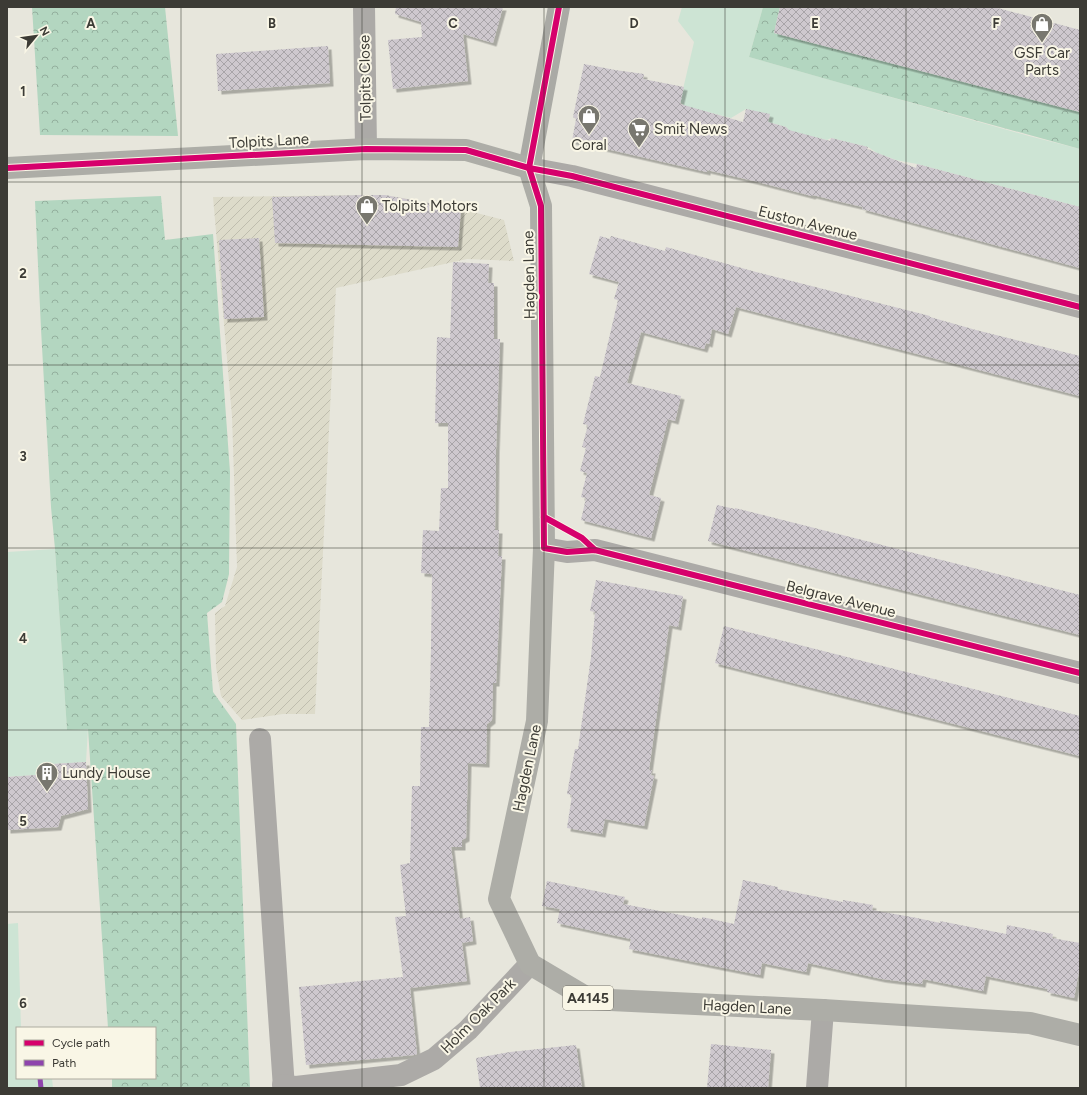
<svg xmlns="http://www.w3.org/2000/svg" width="1087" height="1095" font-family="Figtree,sans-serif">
<defs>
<pattern id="industrial-furrows" width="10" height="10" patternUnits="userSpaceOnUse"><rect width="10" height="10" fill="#dddbca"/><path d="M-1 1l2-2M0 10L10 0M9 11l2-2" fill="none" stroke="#bfbdae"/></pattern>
<pattern id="forest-crowns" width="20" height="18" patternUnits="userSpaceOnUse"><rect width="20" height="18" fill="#b3d6c0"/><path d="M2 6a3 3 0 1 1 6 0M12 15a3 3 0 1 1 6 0" fill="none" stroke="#93af9d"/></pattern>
<pattern id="building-cross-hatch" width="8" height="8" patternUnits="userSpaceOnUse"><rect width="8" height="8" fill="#cec8ce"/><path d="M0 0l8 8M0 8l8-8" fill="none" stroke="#a8a4a8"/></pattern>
<filter id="shadow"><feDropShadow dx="3.5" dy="3.5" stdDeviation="0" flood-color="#0004"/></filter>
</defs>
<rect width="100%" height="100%" fill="#e7e6dc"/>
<polygon fill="url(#industrial-furrows)" points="363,195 397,197 461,209 504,220 514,261 467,259 336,288 315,714 283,714 242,720 221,696 216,667 215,613 225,606 237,567 232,416 213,197"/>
<g fill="#cde4d4">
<polygon points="682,7 763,7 749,57 1029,136 1080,149 1080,207 917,164 896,160 877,153 868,147 831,138 827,140 789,131 786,127 768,122 770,115 746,109 731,118 700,110 688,109 680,102 694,42 678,21"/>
<polygon points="55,549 67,730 88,728 86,762 52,764 50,774 7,777 7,552"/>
<polygon points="18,923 21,1028 17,1028 17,1078 52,1078 53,1088 7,1088 7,924"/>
</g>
<g fill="url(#forest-crowns)">
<polygon points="32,7 165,7 178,136 40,135"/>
<polygon points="763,7 780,7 774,33 1080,112 1080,149 844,84 749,57"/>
<polygon points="161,196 165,240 213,234 230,472 229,574 222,602 207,613 213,692 236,724 250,1088 112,1088 112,1078 155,1078 155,1028 108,1028 88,729 67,730 55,549 51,507 41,329 35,201"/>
</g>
<g fill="url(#building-cross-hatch)" filter="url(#shadow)">
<polygon points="396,7 503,7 493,43 463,34 468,81 393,89 388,40 422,37 421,22 395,14"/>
<polygon points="780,7 994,7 1080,30 1080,112 774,33"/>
<polygon points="328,46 330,83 218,91 216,54"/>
<polygon points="584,64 615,70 644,74 643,79 684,87 680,104 743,122 746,109 770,114 768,122 786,127 789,130 830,141 831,138 868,147 867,149 916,168 917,164 1080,207 1080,268 862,209 863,207 837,201 813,195 812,196 754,181 707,170 707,172 572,141 576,119 573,117"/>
<polygon points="363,195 385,195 461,209 458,247 275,243 272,197"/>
<polygon points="600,236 610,239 611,236 665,251 666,247 756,272 930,316 930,317 976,330 1080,356 1080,396 736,307 728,334 712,329 709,344 706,343 704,349 641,332 627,383 681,396 675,421 668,419 649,495 661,498 651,538 581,520 586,498 581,497 587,473 580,471 586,448 582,447 588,425 583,424 595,376 600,377 618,300 614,299 619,282 589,274"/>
<polygon points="259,238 264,317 224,319 219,240"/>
<polygon points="453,262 489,264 488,283 494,283 494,339 500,339 496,449 495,530 499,530 498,556 502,556 496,683 493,683 492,720 487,724 486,764 468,763 466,838 462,840 462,847 451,847 460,919 470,917 473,941 462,943 467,981 410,988 417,1054 414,1055 306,1065 299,987 403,977 395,917 406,916 400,865 410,863 412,786 420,786 421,727 429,727 431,648 432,574 421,573 423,530 439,531 441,488 448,488 448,423 435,423 437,337 450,338"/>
<polygon points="717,505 735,509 735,508 1080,595 1080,635 708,541"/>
<polygon points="596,580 683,596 678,627 669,625 649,770 652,770 651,775 654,776 644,826 605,819 602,834 567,828 572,795 567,794 575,749 578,749 591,657 595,612 590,611"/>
<polygon points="724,626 1080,716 1080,756 715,663"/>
<polygon points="86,762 88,809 61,816 58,827 7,830 7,777 50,774 52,764"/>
<polygon points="743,880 778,887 778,889 843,902 843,900 873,905 872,910 917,918 940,923 940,921 1006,934 1007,925 1053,934 1052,938 1080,943 1080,966 1074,998 1047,992 1048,989 986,976 983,991 923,979 922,984 882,979 808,963 806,972 762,963 760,975 629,949 631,939 557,923 560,909 542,906 547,881 625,897 623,904 702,919 702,917 734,924"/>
<polygon points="711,1044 771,1050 768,1088 707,1088"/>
<polygon points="576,1045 582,1088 480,1088 476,1058 510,1052"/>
</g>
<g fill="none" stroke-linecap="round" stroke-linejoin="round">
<g stroke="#acaaa7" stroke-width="22">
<polyline points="364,7 366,149"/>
<polyline points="529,168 572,176 1080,307"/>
<polyline points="544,548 567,552 595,550 1080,673"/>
<polyline points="260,739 284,1088"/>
<polyline points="283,1085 296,1087 401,1075 434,1059 468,1030 530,964"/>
<polyline points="817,1088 823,1010"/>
</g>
<polyline stroke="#aaaaa5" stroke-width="22" points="529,168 559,7"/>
<polyline stroke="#adada7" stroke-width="22" points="7,168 366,149 466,150 529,168 541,206 544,548 537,721 499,899 530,964 589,999 823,1010 1030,1023 1080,1035"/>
<polyline stroke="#8e44ad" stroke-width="5" stroke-dasharray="10 5" stroke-linecap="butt" points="40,1078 41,1088"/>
<g stroke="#f9f6e6" stroke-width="8">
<g id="cycleway">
<polyline points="559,7 529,168 541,206 544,548 567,552 595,550 1080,673"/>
<polyline points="7,168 366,149 466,150 529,168 572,176 1080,307"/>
<polyline points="544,517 582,538 595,550"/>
</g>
</g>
<use href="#cycleway" stroke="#d6006c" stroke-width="6"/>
</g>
<path fill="none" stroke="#3c3b35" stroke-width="1" stroke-opacity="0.55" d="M181,7V1088M362,7V1088M544,7V1088M725,7V1088M906,7V1088M7,182H1080M7,365H1080M7,548H1080M7,730H1080M7,912H1080"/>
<defs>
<g id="shop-pin" transform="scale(1.15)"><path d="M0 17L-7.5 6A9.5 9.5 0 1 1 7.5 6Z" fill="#78776f" stroke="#f9f6e6"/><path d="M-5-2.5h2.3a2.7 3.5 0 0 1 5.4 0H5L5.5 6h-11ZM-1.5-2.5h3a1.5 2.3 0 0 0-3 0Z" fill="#fff"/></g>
<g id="supermarket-pin" transform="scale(1.15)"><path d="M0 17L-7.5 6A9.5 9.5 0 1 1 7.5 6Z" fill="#78776f" stroke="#f9f6e6"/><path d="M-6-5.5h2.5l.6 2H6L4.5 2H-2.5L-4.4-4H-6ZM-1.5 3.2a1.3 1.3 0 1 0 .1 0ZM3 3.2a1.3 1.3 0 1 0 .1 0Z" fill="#fff"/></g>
<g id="building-pin" transform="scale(1.15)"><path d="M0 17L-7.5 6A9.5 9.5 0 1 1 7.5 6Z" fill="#78776f" stroke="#f9f6e6"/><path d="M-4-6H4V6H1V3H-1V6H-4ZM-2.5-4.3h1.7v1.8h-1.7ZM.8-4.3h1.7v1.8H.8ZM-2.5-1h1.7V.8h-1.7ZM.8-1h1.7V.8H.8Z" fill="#fff"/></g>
</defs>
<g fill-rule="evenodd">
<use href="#shop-pin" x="1042" y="24"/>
<use href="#shop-pin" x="589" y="116"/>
<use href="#supermarket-pin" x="639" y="129"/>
<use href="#shop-pin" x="367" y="206"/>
<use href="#building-pin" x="47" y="773"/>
</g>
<g text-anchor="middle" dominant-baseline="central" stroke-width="4" stroke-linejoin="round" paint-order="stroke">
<rect fill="#f9f6e6" stroke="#75736a" stroke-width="1" x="563" y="986" width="50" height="24" rx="3"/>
<g font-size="14" font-weight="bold" fill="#3c3b35">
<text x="588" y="998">A4145</text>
</g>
<g font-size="15" fill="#3c3b35" stroke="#f9f6e6" text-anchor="start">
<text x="1042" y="53" text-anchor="middle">GSF Car<tspan x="1042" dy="17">Parts</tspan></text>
<text x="654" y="129">Smit News</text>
<text x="589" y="145" text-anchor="middle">Coral</text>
<text x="382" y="206">Tolpits Motors</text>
<text x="62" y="773">Lundy House</text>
</g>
<g font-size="15" fill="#3c3b35" stroke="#f9f6e6">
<text transform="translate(365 78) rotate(-91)">Tolpits Close</text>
<text transform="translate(269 141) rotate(-3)">Tolpits Lane</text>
<text transform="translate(808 223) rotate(14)">Euston Avenue</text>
<text transform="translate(529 275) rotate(-91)">Hagden Lane</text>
<text transform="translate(841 599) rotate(14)">Belgrave Avenue</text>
<text transform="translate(527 768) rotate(-78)">Hagden Lane</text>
<text transform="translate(747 1007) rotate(3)">Hagden Lane</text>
<text transform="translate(478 1016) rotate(-45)">Holm Oak Park</text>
</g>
</g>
<g font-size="13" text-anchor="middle" font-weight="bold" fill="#3c3b35" stroke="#f9f6e6" stroke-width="4" stroke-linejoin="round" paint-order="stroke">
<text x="91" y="28">A</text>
<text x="272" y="28">B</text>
<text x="453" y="28">C</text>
<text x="634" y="28">D</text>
<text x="815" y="28">E</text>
<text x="996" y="28">F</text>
<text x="23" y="96">1</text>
<text x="23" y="278">2</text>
<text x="23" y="461">3</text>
<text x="23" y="643">4</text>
<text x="23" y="826">5</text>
<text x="23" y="1008">6</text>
</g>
<rect width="1087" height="1095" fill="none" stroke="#3c3b35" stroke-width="16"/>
<rect x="16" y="1027" width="140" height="52" fill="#f9f6e6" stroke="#adab9f"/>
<rect x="24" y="1040" width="20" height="6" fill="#d6006c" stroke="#adab9f"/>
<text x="52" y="1047" font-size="12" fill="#3c3b35">Cycle path</text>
<rect x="24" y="1060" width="20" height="6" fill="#8e44ad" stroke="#adab9f"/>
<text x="52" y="1067" font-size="12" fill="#3c3b35">Path</text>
<g transform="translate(36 36) rotate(61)" stroke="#f9f6e6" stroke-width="3" paint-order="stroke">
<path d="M0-3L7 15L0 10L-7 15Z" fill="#3c3b35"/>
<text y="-6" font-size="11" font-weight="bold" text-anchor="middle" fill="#3c3b35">N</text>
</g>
</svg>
